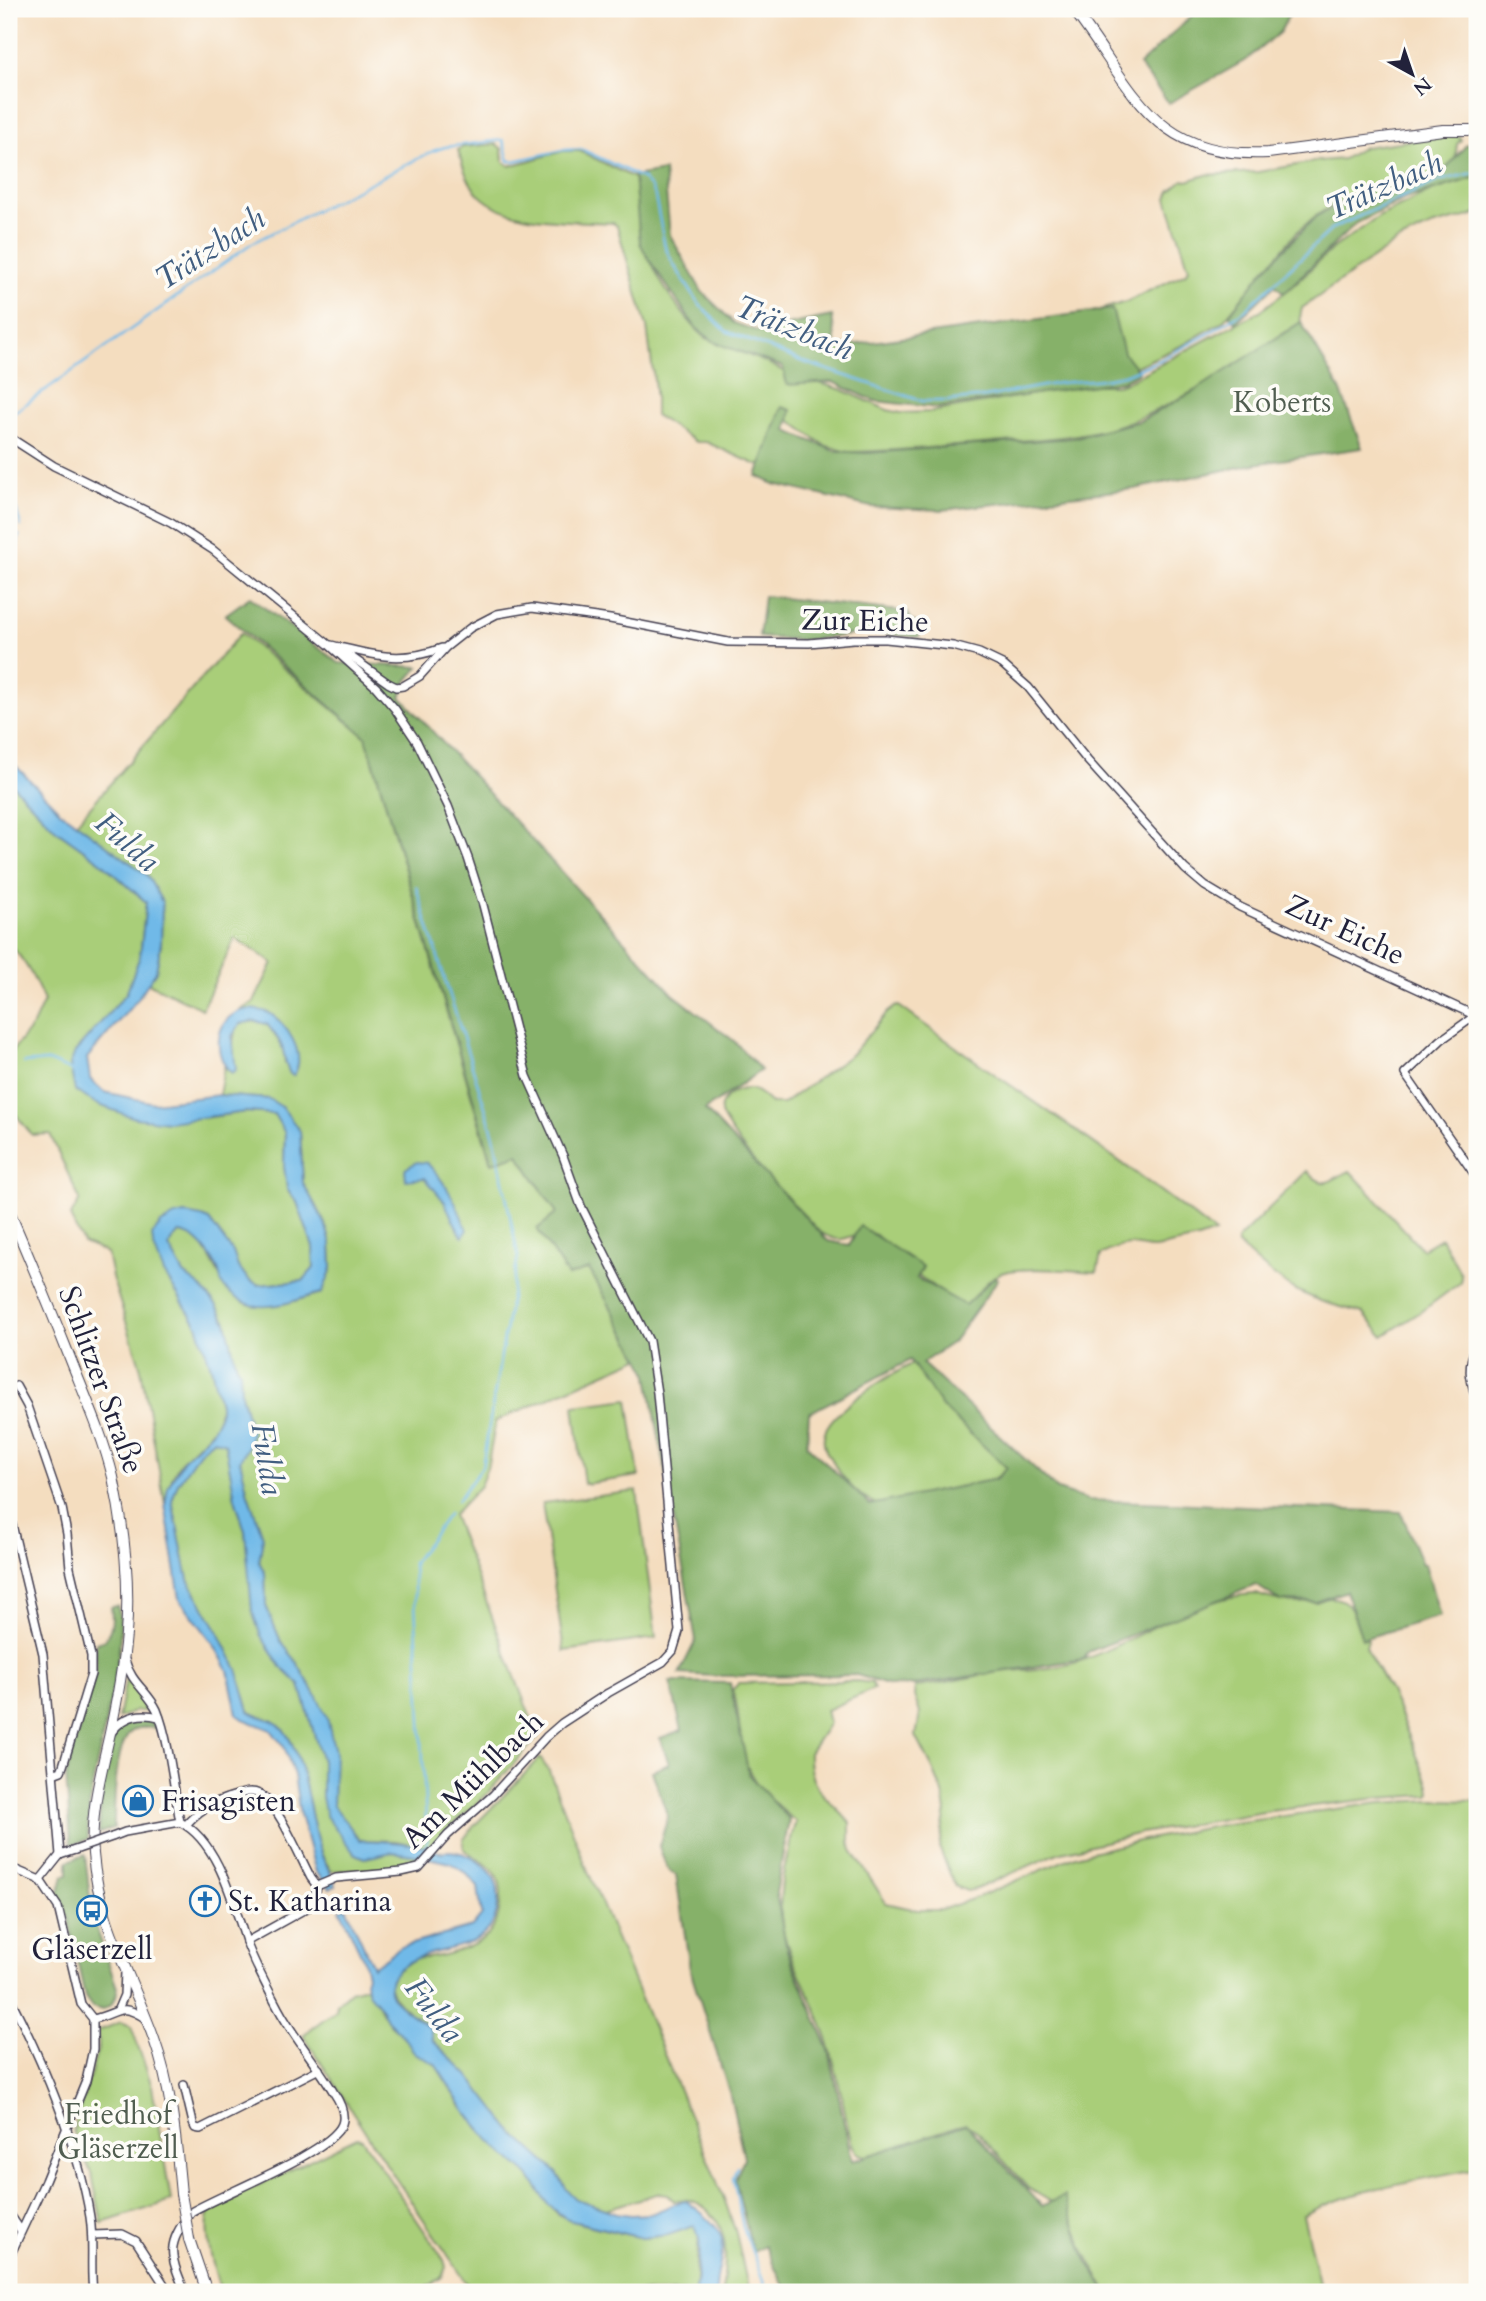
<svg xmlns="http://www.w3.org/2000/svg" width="1486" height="2301" font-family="Cardo,serif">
<rect width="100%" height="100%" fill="#fdfcf7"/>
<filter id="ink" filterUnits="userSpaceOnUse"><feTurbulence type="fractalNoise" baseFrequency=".0143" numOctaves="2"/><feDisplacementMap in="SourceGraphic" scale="14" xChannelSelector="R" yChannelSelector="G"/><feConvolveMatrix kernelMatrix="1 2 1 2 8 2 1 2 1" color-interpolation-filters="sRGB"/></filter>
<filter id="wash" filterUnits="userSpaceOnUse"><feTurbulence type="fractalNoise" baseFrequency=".00686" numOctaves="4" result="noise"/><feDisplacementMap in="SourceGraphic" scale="28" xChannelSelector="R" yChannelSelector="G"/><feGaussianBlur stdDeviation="1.57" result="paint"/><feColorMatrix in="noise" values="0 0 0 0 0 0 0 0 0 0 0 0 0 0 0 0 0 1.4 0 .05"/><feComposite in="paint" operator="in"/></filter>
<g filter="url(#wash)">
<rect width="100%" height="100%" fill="#f4ddbf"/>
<g fill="#a9ce79" stroke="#66785a" stroke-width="2">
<polygon points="1449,135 1459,136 1461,140 1457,144 1455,161 1449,169 1439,176 1410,183 1390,184 1370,189 1334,204 1313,218 1296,233 1223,321 1183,345 1133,368 1082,315 1126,302 1186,273 1189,269 1167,198 1170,191 1183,180 1187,181 1206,175 1258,172 1319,161 1343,159 1364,147"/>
<path d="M496,144L502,149L503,161L510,166L563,151H580L636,179C641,205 643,233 651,259C657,282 688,323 706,338L768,363L789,374L843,390L887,410L901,413L930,412L1087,385H1117L1127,382L1260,311L1288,290L1332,249L1380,216L1431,191L1477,177V214L1431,226L1396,242L1302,308L1300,317L1302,326C1250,357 1190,398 1134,420C1089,438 1040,439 992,443C944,447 896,451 848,452L824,445L789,420L782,421L763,465H757L706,442H696L655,415V388L647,327L617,226L613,223C572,220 502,225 475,190C466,178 462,164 458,150L463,147Z"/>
<path d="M241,633L366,737L491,1163L518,1154L557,1213L538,1229L568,1276L589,1268L639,1358L496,1421L487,1468L480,1486L453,1515L538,1737L486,1795L444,1833L431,1848L396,1841L360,1840L333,1805V1784L316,1695L294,1658L281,1642L266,1606L265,1573L259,1562L263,1537L248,1494L240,1460L249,1445L251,1432L241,1394L240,1372L237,1368L226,1322L217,1306L200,1286L184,1274L169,1247L171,1241L179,1233C218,1235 213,1303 258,1306C282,1307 299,1299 322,1293L332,1268L331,1244L325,1223L303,1183L300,1131L269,1099L219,1095L224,1067L232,1073C236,1052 228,1043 240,1023L254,1021L267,1024L283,1047L285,1063L290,1073L279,1020C262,1009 253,1008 234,1014L254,1002L273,963L235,938L202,1009L148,983L156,971L161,944L162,902L147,875L76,823Z"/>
<path d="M9,781L56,830L101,862L146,902L140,956L126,994L75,1052V1091L203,1118L246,1112L274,1114L285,1132L284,1166L289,1193L297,1202L313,1247L314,1268L303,1281L259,1285L250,1281L238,1267L233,1252L209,1220L185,1214L161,1224L173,1287L197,1325L211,1367L220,1404C221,1430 199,1441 184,1458C173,1471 168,1488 165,1504L141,1369L112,1277L107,1253L83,1243L70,1217L80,1200L50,1134L32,1135L9,1106V1055L33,1025L44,1001C35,980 26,961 9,944Z"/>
<path d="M899,1006C1003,1083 1113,1152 1215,1233L1198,1239L1155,1248C1146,1249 1140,1245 1131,1245C1120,1245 1110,1250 1101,1255L1097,1272C1076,1271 1013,1265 997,1275C984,1282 977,1296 965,1306L944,1294L919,1276L876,1235C849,1225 850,1252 819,1231C786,1196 747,1160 723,1118C714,1101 734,1088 750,1089C759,1090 766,1099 772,1104H783L852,1054L887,1013L895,1007Z"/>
<path d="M1307,1171C1327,1192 1329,1179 1350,1171L1422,1249L1441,1238L1461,1274V1282L1419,1313L1383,1336L1363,1313L1323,1302L1295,1290L1268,1271L1238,1245L1237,1240Z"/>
<path d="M914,1363L1008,1468C991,1490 907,1499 878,1505C860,1498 849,1485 838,1470C831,1460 822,1448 824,1436C827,1411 893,1373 914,1363Z"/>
<polygon points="628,1399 639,1476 584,1484 574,1406"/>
<path d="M214,1439L225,1442L235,1498L245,1531L249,1565L282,1668L300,1685L322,1761V1797L354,1853L365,1858L392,1852L420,1856L406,1868L331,1871C328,1865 323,1859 321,1852C308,1817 306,1755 282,1728C273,1717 259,1719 249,1711L236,1669L218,1631L188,1580L172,1500L178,1483L193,1461L203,1448Z"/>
<polygon points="637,1491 656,1638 564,1651 542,1503"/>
<path d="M1255,1594C1269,1598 1283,1603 1298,1603C1312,1603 1334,1592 1346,1603C1358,1614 1354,1631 1368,1640L1366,1646L1368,1653L1391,1693L1429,1785L1430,1792L1428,1795L1379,1798L1270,1811L1141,1833L1058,1853L976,1889L967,1891L955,1886L939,1847L946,1811L943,1793L933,1769L916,1736L920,1713L914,1696L915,1687C944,1684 971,1676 1000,1672C1026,1669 1054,1670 1080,1661C1137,1641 1192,1597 1255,1594Z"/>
<polygon points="127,1675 153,1711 136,1711 118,1718"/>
<path d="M857,1681L872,1683L874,1689L826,1710L829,1723L809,1753C808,1792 828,1796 850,1823V1842L852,1850L886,1903L917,1910H941L978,1897L1075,1856L1143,1840L1226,1824L1380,1803L1432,1800L1477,1801V2168C1419,2180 1356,2188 1303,2215L1321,2292H1107L1084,2250L1070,2213L1028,2188L976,2130L968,2126H957L871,2156C858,2156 855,2153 851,2141C843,2106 838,2070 826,2036C802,1964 765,1940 787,1858C790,1846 791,1833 796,1822C766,1796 745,1780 740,1738C738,1722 739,1705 732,1690L739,1683Z"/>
<path d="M540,1758L549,1771L586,1866L725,2201L736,2233L749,2292H722C724,2278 727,2250 723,2236C718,2215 697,2194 674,2201L667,2194L660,2193L605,2209L576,2199L567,2190L557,2173L514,2134L468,2075L433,2041L430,2028C414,2013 395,2007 389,1984L394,1973L415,1958C433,1960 474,1949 488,1935C495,1927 499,1916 500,1905C502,1894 501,1882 495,1873C487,1862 474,1858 464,1849L463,1840L474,1826Z"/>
<polygon points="367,1987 390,2024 400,2033 416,2053 435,2064 461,2105 479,2128 529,2176 550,2206 559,2215 578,2223 642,2238 668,2235 694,2226 699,2234 695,2292 473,2292 392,2173 303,2035 336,2010 337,2003 350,1991"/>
<polygon points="121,2022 131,2026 152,2086 171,2201 102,2223 92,2175 73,2131 99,2046 98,2031"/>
<path d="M357,2137L362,2139L444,2260L446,2267L442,2277L420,2292H221C215,2273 199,2223 213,2207Z"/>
</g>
<g fill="#86b169" stroke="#546a52" stroke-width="2" fill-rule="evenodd">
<polygon points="1199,9 1292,9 1280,32 1246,60 1169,103 1139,65"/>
<polygon points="1467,144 1477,144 1477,177 1404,199 1355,224 1284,293 1275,285 1236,322 1229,315 1263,271 1316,216 1369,190 1438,178"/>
<polygon points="664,171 670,235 702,292 734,323 757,331 832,316 836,347 1112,309 1124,353 1139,372 1123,381 938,408 875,401 833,382 787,385 783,367 716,343 696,328 648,258 640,243 634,176"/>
<polygon points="1301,322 1340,389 1362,448 1254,464 1134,489 941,510 871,507 774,484 757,476 782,407 791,410 787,431 835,451 867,453 1072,438 1140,421 1193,392"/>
<polygon points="764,596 907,612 912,621 922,625 919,637 870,633 803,640 759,637"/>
<path d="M250,597L339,663L419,667L407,681L401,697L673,994L734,1041L761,1070L705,1110L828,1241L849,1245L860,1226L923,1267L917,1278L965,1305L994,1277L998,1279L953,1342L922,1363L1058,1490L1088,1500L1401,1512L1422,1564H1425L1440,1616L1362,1639L1346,1591L1316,1602L1280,1601L1256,1585L1088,1652L1084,1659L914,1685L890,1686L857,1675L715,1676L679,1674L696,1640L647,1371L589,1269L568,1276L537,1229L557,1213L518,1154L492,1163L366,737L225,615ZM910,1360L942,1407L1007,1468L996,1479L870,1505L807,1445L809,1413Z"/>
<path d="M117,1606C132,1633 94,1763 90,1801C88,1813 88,1826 88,1839L71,1845L66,1775L96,1669V1643L105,1640C112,1629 113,1620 111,1607Z"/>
<polygon points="670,1682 730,1683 749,1775 789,1819 776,1893 787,1950 829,2050 852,2161 966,2124 1042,2206 1064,2196 1087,2260 1107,2292 787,2292 765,2246 753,2252 735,2180 744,2158 730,2095 690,1969 676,1875 670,1872 665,1863 659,1846 668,1817 652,1771 669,1764 660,1738 682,1730"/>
<path d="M142,1718L149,1720L157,1729C148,1727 138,1726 131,1732C114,1746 114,1807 114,1828L99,1833C99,1811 106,1748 118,1730C124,1723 133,1720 142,1718Z"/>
<path d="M85,1855L90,1898L87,1899L90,1908L88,1910L92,1921H94L117,1988C117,1999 113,2005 102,2010L92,2007L85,1997L68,1918L58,1895L63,1876L68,1875V1861Z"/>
</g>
<g fill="#70b9e8" stroke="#496e92" stroke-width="2">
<path d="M9,759L60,811L147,875L162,902L161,943L156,971L137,1000L87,1058L90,1079L104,1092L154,1103L219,1095L269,1099L282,1107L300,1131L303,1183L325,1223L331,1244L332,1268L322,1293C299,1298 282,1308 258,1306C245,1305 229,1295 222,1284C220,1279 220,1274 218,1269C210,1254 196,1234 179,1233L171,1241L169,1247L184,1274L200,1286L217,1306L226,1322L237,1368L240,1371L241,1394L251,1432L249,1445L240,1460L248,1494L263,1537L259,1562L265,1573L266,1606L281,1642L294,1658L316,1695L327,1717L335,1752L333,1805L360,1840C382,1841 402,1842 424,1846C429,1847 434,1851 439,1852C442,1852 446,1851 449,1851C465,1852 481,1861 491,1873C498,1882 499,1892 498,1903C494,1957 435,1942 403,1966C397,1970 391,1975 390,1982C385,2003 418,2017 430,2028L433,2041L468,2075L514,2134L557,2173L567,2190L576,2199L616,2213L631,2215L651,2214L684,2200C692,2204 696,2209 703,2214C738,2244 716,2254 716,2292H695C697,2275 705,2239 694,2226L668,2235L642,2238L568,2220L550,2206L529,2176L490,2141L467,2113L435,2064L415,2053L400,2033L387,2020L382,2009L369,1994L365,1982L367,1975L363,1958L340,1909L346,1907L373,1967L401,1947L472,1927L482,1915L478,1887L467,1874L450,1863L420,1856L392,1852L365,1858L354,1853L326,1816L322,1797V1761L300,1685L282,1668L261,1636L252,1611L245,1531L235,1498L225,1443L214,1439L203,1448L193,1461L178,1483L172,1500L188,1580L218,1631L237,1669L249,1711C259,1719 273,1717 282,1728C305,1754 309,1817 320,1851C324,1863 332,1873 336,1886L330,1888L316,1872L300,1815L294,1775L284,1747L271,1730L243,1719L237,1714L228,1670L213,1643L180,1599L165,1504L168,1487L183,1460L211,1432L220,1414V1404L211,1367L197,1325L164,1273L153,1244L152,1235L161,1224L175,1216L185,1214L202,1217L209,1220L233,1252L238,1267L250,1281L259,1285L303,1281L314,1268L313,1247L297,1202L287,1189L284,1166L285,1133L274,1114L246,1112L168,1122L135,1118L99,1105L75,1091L70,1065L75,1052L126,994L140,956L146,902L101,862L56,830L9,781Z"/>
<path d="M250,1009C256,1010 262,1010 267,1012C287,1022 307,1055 294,1075L290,1074C286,1065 285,1059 283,1050C281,1040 273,1032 267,1024L254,1021L240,1024L232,1036L236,1070L232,1073C215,1060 213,1026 234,1014C238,1011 245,1010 250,1009Z"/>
<path d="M417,1162L427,1163C446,1182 457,1204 467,1230L463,1236L460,1234L444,1201L425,1178L406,1180L405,1169Z"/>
</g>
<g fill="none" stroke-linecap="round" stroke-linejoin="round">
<g stroke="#70b9e8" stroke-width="2.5">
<polyline points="9,416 252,243 433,151 445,147 503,140 509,161 514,161 563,150 581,149 642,178 651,188 655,196 665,247 674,265 699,304 726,331 801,361 922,401 947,401 985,397 1059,383 1103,379 1124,375 1158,361 1206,335 1243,312 1333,228 1438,181 1477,172"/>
<polyline points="9,486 21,526"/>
<polyline points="9,580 19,535"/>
<polyline points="416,887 494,1136 518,1256 482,1467 457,1501"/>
<polyline points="24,1063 48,1061 72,1071"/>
<polyline points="426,1848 427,1839 413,1563 449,1513"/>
<polyline points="737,2167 733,2178 743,2227 767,2292"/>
</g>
</g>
</g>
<g filter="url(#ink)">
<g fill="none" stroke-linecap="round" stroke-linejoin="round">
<g stroke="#423e4f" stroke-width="10">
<g id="street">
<polyline points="9,437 54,466 171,523 213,550 328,644 376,687 395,709 417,742 448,806 468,858 483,905 527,1076 563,1156 581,1206 649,1341 657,1393 679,1631 673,1651 663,1662 608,1693 562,1723 546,1737 493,1795 448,1835 419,1868 401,1872 336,1878 317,1886"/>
<path d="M331,645C374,655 400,664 442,648"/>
<polyline points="341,652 353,658 388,683 396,687 403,686 420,676 446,647 470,628 497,614 532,608 610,619 728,642 809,643 853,639 886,639 953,646 979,653 1002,664 1028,687 1087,760 1185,869 1205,886 1240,907 1474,1015"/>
<polyline points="1476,1015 1441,1040 1405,1074 1477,1178"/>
<path d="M1477,1344C1466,1368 1470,1378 1477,1402"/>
<polyline points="16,1386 27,1406 62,1508 67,1534 70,1568 91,1656 91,1674 63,1766 61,1771 53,1774"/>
<polyline points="9,1512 43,1654 60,1855"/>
<path d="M125,1660C131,1683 148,1691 157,1710C169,1739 174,1789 180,1822"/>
<path d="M111,1733C123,1716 140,1712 159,1717"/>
<path d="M180,1822C218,1841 233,1903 246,1941C254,1963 267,1987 278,2008C294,2038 317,2064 334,2093C340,2102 346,2113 342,2124C332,2152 221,2194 191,2212C165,2246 170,2255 185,2292"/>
<path d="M186,1825C198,1811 210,1804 227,1798C238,1795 249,1789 259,1794C277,1801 301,1860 311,1878L317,1886"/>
<polyline points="112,1837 125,1832 180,1822"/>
<polyline points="9,1867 40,1880"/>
<polyline points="40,1880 58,1907 81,2004 93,2019"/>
<polyline points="40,1880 60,1855 75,1850"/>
<polyline points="246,1942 309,1907 314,1901 317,1886"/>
<path d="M9,1996C42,2060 79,2147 90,2217C94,2242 90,2267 93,2292"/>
<polyline points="118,2009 124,1995 125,1972"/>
<path d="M93,2019C118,2014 120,2001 146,2019"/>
<polyline points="184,2085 193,2123 195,2128 200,2129 319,2069"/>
<polyline points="9,2213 21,2231"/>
<polyline points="92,2235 122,2234 136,2241 169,2292"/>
<polyline points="9,2258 45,2181 86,2081 93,2049 93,2019"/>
</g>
</g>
<g stroke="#423e4f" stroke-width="12">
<g id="secondary">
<path d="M1073,9C1134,88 1151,159 1268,153L1443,130H1477"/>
<path d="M9,1211C30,1259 50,1308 70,1358C85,1396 103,1436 113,1477C124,1528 130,1582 126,1634C123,1668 117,1701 110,1733C101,1773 90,1813 93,1854C98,1921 132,1977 154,2039C172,2089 176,2141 181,2194"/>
<polyline points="189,2239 207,2292"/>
</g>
</g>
<use href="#street" stroke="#fff" stroke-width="7"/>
<use href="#secondary" stroke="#fff" stroke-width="10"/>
<g stroke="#423e4f" stroke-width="10" stroke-linecap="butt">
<polyline id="street-bridge" points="75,1850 112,1837"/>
</g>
<g stroke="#423e4f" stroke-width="12" stroke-linecap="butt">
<polyline id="secondary-bridge" points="181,2194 189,2239"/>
</g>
<use href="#street-bridge" stroke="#fff" stroke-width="7"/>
<use href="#secondary-bridge" stroke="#fff" stroke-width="10"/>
</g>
</g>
<defs>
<g id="shop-ring" transform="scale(1.575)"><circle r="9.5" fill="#fdfcf7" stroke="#1f6fb2" stroke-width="1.5"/><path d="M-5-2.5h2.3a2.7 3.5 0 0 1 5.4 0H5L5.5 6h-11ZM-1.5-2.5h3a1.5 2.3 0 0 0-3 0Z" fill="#1f6fb2"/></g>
<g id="church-ring" transform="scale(1.575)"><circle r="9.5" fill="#fdfcf7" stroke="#1f6fb2" stroke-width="1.5"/><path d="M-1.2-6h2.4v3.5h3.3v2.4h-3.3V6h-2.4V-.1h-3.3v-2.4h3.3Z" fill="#1f6fb2"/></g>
<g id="bus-ring" transform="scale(1.575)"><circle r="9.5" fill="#fdfcf7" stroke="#1f6fb2" stroke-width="1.5"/><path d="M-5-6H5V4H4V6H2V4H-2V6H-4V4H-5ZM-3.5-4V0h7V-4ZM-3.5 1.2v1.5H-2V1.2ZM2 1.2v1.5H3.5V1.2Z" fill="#1f6fb2"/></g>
</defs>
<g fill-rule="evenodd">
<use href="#shop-ring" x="138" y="1801"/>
<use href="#church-ring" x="205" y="1901"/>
<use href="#bus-ring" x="92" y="1911"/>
</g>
<g text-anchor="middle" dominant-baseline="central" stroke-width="7" stroke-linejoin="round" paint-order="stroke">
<g font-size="30" fill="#515e51" stroke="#fdfcf7">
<text x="1282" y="402">Koberts</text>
<text x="118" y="2114">Friedhof<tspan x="118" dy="34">Gläserzell</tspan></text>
</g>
<g font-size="30" fill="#22223b" stroke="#fdfcf7">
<text transform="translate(865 621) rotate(1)">Zur Eiche</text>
<text transform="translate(1345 930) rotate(25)">Zur Eiche</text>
<text transform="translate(101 1380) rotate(70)">Schlitzer Straße</text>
<text transform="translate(473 1780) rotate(-44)">Am Mühlbach</text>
</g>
<g font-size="30" fill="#22223b" stroke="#fdfcf7" text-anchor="start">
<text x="161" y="1801">Frisagisten</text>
<text x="228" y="1901">St. Katharina</text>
<text x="92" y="1949" text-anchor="middle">Gläserzell</text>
</g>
<g font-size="32" font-style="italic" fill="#415e80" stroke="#fdfcf7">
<text transform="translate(1384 186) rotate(-24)">Trätzbach</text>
<text transform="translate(210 249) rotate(-33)">Trätzbach</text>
<text transform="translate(794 328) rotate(22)">Trätzbach</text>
<text transform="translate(127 842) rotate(41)">Fulda</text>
<text transform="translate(267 1459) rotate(81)">Fulda</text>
<text transform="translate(434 2010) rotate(52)">Fulda</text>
</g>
</g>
<rect width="1486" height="2301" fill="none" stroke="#fdfcf7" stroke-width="35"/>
<g transform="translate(1412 74) rotate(140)" stroke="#fdfcf7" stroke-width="5" paint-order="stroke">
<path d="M0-5L12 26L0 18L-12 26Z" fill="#22223b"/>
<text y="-10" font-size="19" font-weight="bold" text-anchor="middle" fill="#22223b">N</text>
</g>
</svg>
